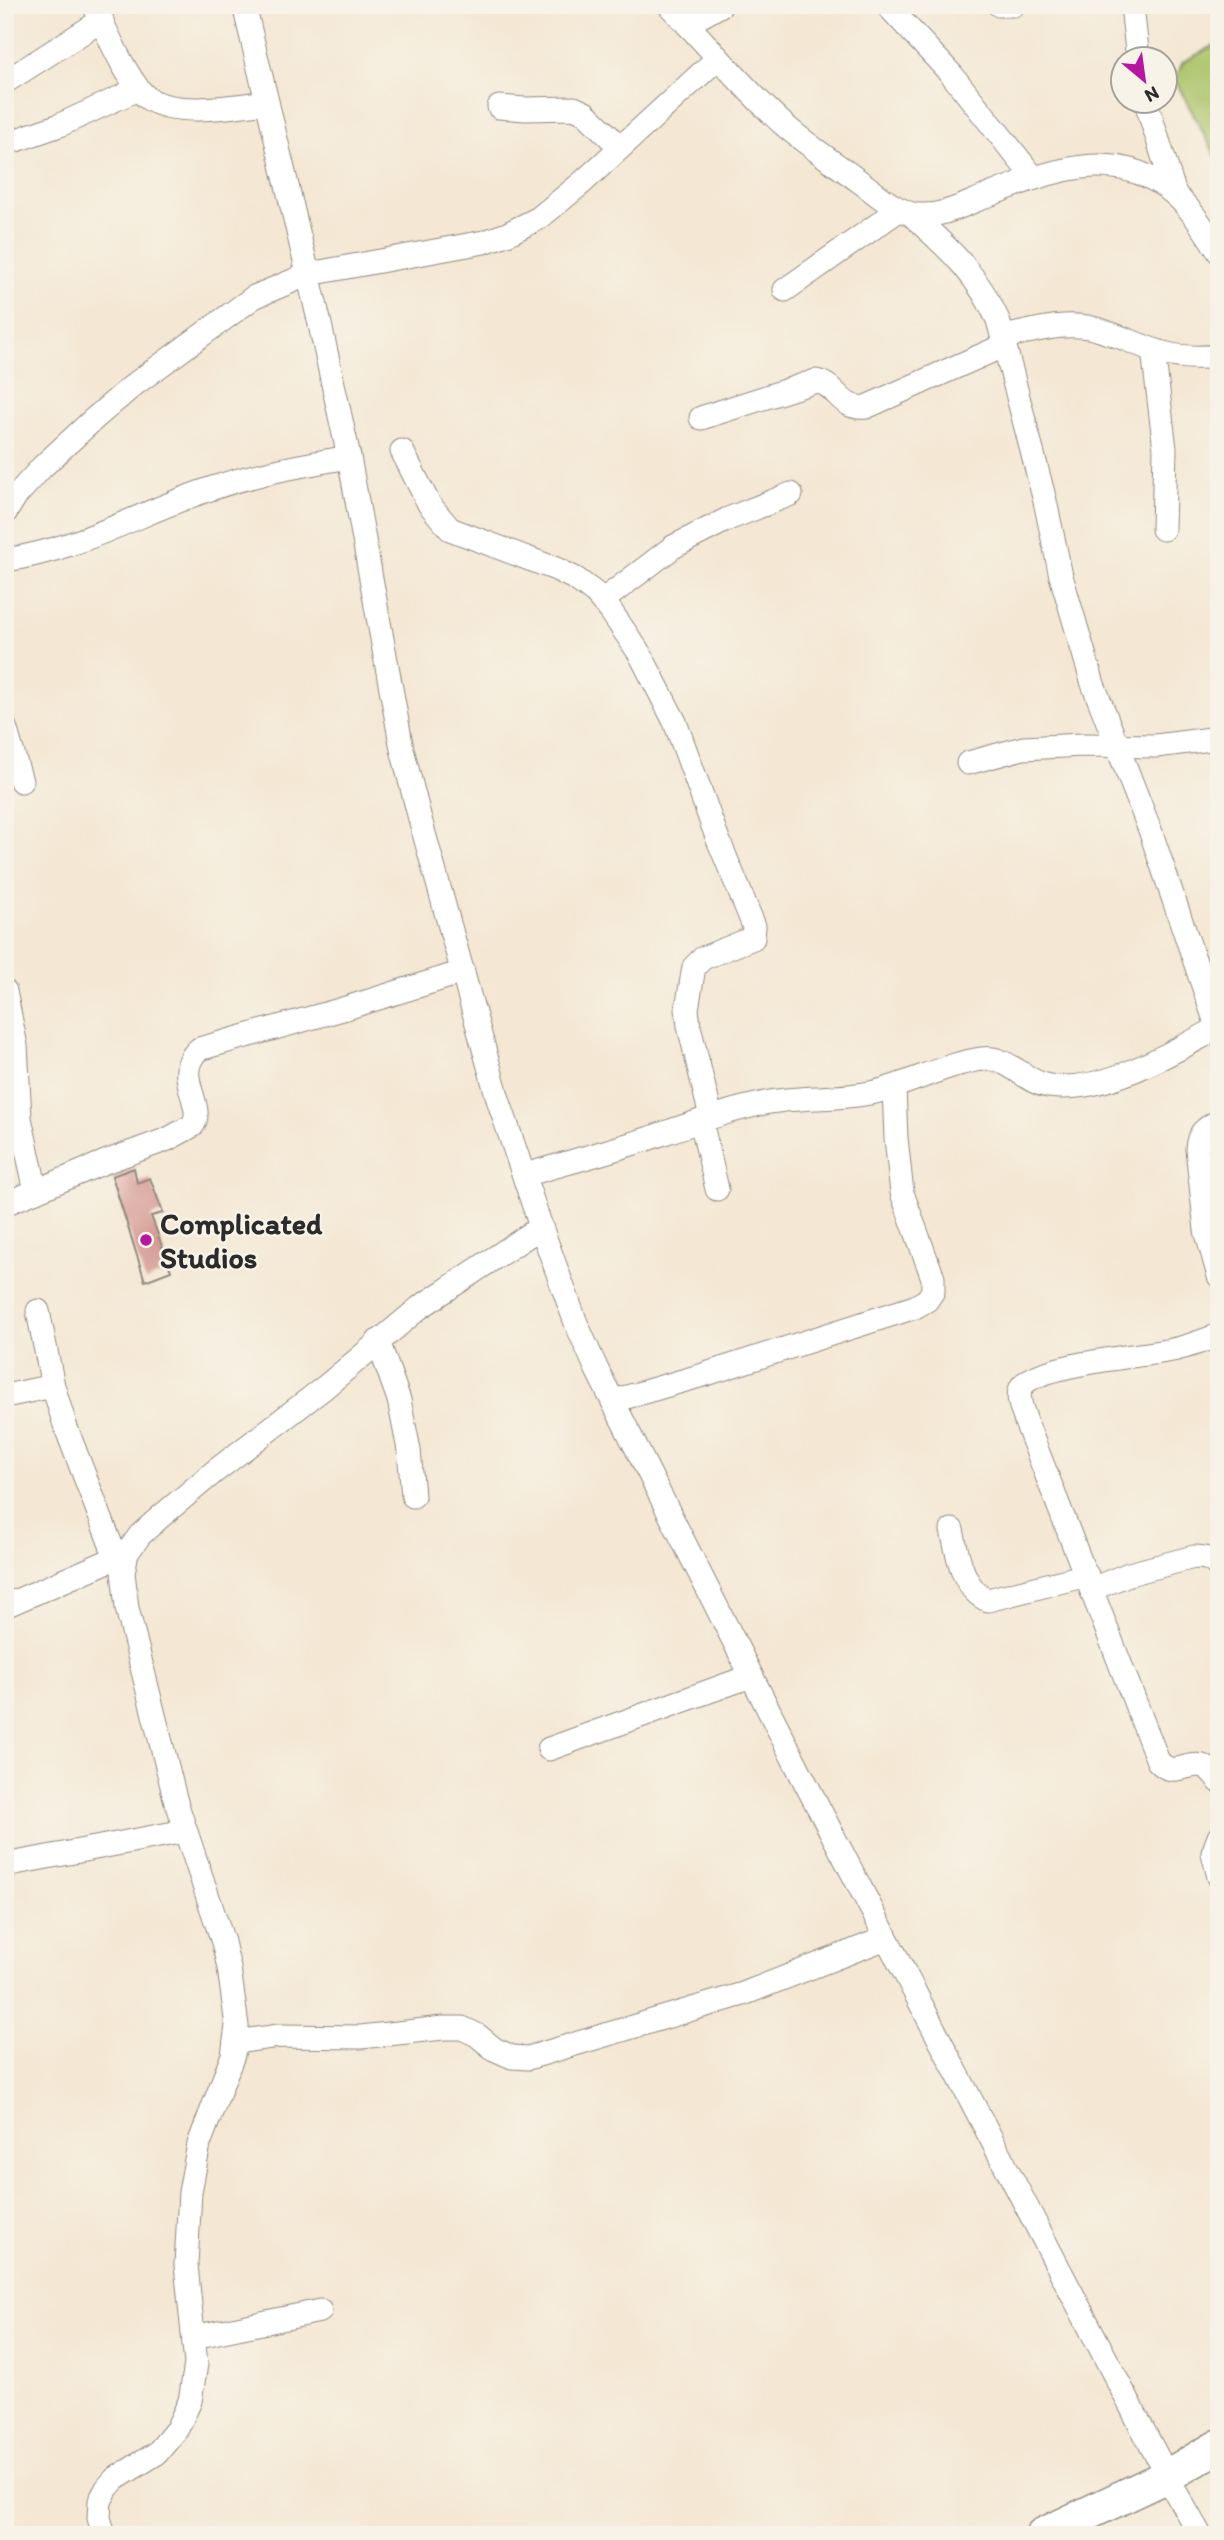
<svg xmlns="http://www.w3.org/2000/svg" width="1224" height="2540" font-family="Itim,sans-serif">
<rect width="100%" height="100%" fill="#f7f3e8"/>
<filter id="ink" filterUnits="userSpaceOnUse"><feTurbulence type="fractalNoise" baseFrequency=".0143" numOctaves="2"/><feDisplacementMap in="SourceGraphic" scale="14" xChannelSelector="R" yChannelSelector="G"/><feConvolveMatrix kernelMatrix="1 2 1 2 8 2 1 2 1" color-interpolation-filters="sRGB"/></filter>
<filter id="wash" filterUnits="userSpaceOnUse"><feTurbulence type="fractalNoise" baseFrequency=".00686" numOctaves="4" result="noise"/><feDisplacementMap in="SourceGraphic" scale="28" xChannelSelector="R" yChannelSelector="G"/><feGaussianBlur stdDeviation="1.57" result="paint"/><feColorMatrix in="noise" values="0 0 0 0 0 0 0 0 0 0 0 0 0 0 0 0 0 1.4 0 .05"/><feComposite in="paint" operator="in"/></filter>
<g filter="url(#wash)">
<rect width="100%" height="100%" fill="#f4e7d3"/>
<polygon fill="#aac368" stroke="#6a774a" stroke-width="2" points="1219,43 1219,162 1175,80 1183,62"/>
<g id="blocks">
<polygon fill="#d3948e" points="134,1168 137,1183 150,1178 163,1213 151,1216 171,1271 145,1281 112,1176"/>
</g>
</g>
<g filter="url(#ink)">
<use href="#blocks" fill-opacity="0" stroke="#90897f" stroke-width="2"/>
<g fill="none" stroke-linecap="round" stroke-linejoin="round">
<g stroke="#90897f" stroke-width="25">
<g id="minor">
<path d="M94,5C105,28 129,86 149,99C178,117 235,106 267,102"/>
<polyline points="244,5 319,320 349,457 402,749 420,819 498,1099 541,1227 576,1323 597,1370 803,1778 1176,2493 1200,2535"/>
<path d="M669,5C707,44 742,87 783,124C807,145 833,162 859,181C875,192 893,210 913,214C937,219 962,206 984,197C1047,172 1115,144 1173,193C1192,209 1206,232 1219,252"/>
<polyline points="887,5 952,75 1034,178"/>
<polyline points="999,5 1013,5"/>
<polyline points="1132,5 1138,60"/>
<polyline points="687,24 721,5"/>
<polyline points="5,82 102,20"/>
<polyline points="1146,102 1175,194"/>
<polyline points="499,107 525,109 574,108 585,113 620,147"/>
<polyline points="5,144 60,125 138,89"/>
<path d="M911,214C949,249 976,272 998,320L1045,501L1061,576L1093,684L1150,830L1219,1032"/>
<polyline points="785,290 900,209"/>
<path d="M1003,337C1030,332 1061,322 1088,327C1113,332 1136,345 1160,352C1178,358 1200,358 1219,356"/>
<polyline points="1153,350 1165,449 1163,529"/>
<path d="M701,418L816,381C839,386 839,410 866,407L1005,345"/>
<polyline points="402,451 429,504 450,529 556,569 576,579 595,593 610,610 640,654 675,722 717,837 754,926 753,938 703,958 694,967 687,1009 689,1026 711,1117"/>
<polyline points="5,513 15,497 42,467 95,418 135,384 254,297 309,274 484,242 507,234 539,218 583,182 718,58"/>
<path d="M5,560C79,550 143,511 213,488C257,473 303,465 349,457"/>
<polyline points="602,601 673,547 728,519 791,494"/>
<polyline points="5,727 21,781"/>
<polyline points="968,763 1023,748 1083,745 1156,746 1219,738"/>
<polyline points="5,991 16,1046 20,1118 36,1191"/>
<polyline points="701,1121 717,1189"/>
<path d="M1219,1121C1205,1128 1198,1133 1197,1149L1206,1230L1219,1276"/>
<path d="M525,1175C566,1163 607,1152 647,1139C688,1125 728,1110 770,1102C804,1096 840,1100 875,1092C911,1083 946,1064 982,1059C1008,1055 1025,1083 1049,1086C1105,1094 1170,1053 1218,1028"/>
<path d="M5,1204L105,1162L168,1139L192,1126C208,1106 170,1075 199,1049L343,1009L463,972"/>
<polyline points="38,1311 53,1386 65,1425 116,1558"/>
<path d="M1219,1335C1203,1341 1188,1347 1172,1350C1143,1356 1039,1364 1022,1386C1015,1397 1023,1411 1026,1422L1158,1761C1179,1785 1196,1745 1219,1781"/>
<polyline points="378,1341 399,1400 409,1450 413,1496"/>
<polyline points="5,1396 53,1386"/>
<polyline points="613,1401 703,1375 915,1307 927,1300 933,1291 933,1278 902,1193 896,1138 894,1087"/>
<path d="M952,1530C957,1553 963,1591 988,1600L1087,1575"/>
<path d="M1092,1589L1129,1574L1194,1557C1205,1557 1213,1559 1219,1568"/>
<polyline points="5,1606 127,1553"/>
<polyline points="549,1749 751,1676"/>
<polyline points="1219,1837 1213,1853 1219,1877"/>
<polyline points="5,1865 185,1831"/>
<polyline points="235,2042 279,2036 361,2037 443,2028 462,2028 477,2035 494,2049 512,2057 528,2058 743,1994 886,1938"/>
<polyline points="194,2337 320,2311"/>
<polyline points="104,2535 99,2518 100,2501 107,2488 115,2479 157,2453 177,2429 190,2401 196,2364 186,2265 190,2192 199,2144 233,2055 237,2026 229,1968 223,1942 176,1802 127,1608 123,1572 127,1553 140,1535 159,1518 214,1472 325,1387 419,1308 541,1227"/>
</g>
</g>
<g stroke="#90897f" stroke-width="36">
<polyline id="highway" points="1042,2535 1167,2476 1219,2446"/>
</g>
<use href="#minor" stroke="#fff" stroke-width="23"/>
<use href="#highway" stroke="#fff" stroke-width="33"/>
</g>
</g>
<circle fill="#b5179e" stroke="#f7f3e8" stroke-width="2.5" cx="146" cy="1240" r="7"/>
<g text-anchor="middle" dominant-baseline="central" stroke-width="5" stroke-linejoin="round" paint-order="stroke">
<g font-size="30" font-weight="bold" fill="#2b2b2b" stroke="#f7f3e8" text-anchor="start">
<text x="160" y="1223">Complicated<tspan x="160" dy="34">Studios</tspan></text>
</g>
</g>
<rect width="1224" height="2540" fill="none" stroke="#f7f3e8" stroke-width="28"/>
<g transform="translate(1144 80) rotate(151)"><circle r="33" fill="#f7f3e8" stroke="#a5a39c" stroke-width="2"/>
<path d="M0-5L12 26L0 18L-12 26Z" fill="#b5179e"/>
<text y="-10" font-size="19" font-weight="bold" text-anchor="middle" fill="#2b2b2b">N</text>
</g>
</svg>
